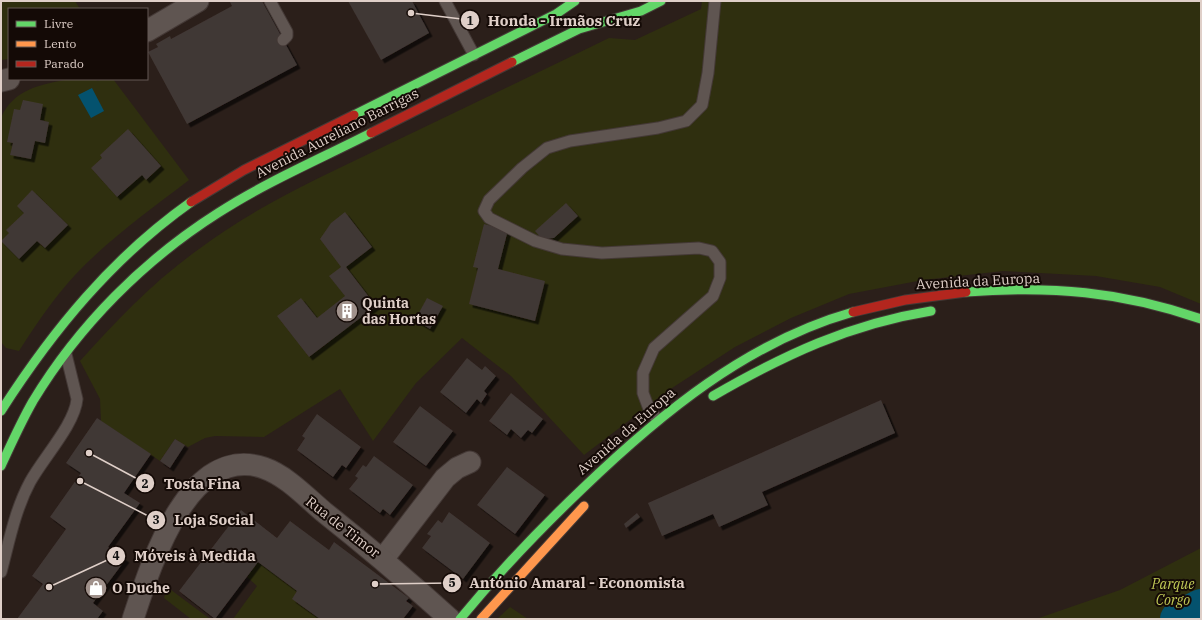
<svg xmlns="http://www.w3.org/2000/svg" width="1202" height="620" font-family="'IBM Plex Serif',serif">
<defs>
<filter id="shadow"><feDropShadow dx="3.5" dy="3.5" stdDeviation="0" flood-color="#0009"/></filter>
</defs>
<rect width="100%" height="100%" fill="#2b1f1a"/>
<g fill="#2f2f0f">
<polygon points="1,1 75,1 80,9 9,9 9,59 1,60"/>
<path d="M702,1H1201V304L1160,287L1096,276L1003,271L923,280L849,294L791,318L735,347L669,390L584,455L511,376L462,338L416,383L373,441L340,389L264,437L215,436L205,438L188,447L175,439L160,461L101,421L100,399L80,361C117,320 154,281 199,249C256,206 321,177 385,146C460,110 535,74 609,38L635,40L701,9Z"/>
<path d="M70,79H94L98,81L100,79H113L189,180C150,210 109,239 75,275C54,298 36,324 19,351L6,348L1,342V118C13,89 42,84 70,79Z"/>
<polygon points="1201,548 1201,619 1036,619 1120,590"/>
<polygon points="258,562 298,591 293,599 320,619 233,619 257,586 247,577"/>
<polygon points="167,587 210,619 191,619 164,598"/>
<polygon points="510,607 528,619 497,619"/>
</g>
<polygon fill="#04526e" points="92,88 104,111 91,118 78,95"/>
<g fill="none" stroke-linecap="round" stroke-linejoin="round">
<polyline stroke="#04526e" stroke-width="36" points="1178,619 1201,607"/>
</g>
<g fill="#413734" filter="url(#shadow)">
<polygon points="231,1 262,1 297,65 187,124 148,52 158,47 156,44 170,36 171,39 232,6 230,2"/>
<polygon points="348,1 412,1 429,33 381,60"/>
<polygon points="23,100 43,104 40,120 49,122 45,143 35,141 31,159 10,155 13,143 7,142 14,109 20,110"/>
<polygon points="128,129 161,166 146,180 142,175 117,197 91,168 102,158 100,155"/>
<polygon points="32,190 68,225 45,248 37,241 19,259 1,241 9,233 6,230 24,213 17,206"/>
<polygon points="566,203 578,216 554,238 542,239 535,231"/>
<polygon points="345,212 372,247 346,267 376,306 309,357 277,316 301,298 317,318 345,296 329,276 341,267 320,239 331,223"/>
<polygon points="484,224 508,230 498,269 545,281 535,321 469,304 478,268 473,267"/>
<polygon points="427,298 443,306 430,329 415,320"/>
<polygon points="467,358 482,370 485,366 496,376 484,391 487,394 481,403 477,399 466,413 440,392"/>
<polygon points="511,393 543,419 532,433 528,430 521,438 511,429 507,435 489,421"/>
<polygon points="881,400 895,433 762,492 768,505 719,527 713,514 662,536 648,503"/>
<polygon points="420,406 453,431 426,466 393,442"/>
<polygon points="317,414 361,447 346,468 342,465 333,477 297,450 305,438 302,436"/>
<polygon points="97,418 151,454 124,493 140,503 108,547 126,559 93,603 103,611 97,619 17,619 43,584 32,576 66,529 50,517 81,473 66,463"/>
<polygon points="175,439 185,445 170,468 160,461"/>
<polygon points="374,456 413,485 390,515 383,509 380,513 349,489 358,478 355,476 363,465 366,467"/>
<polygon points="507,467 545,495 515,534 477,505"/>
<polygon points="241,510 277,538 290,521 329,550 334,542 409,598 406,601 413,606 403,619 320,619 292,599 297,591 258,562 215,619 179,591"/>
<polygon points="449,512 490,543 463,579 422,548 431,536 427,534 438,520 442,523"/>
<polygon points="637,513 640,517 626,528 624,524"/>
</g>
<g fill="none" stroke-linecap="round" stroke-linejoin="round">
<g stroke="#443936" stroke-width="13">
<g id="lane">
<polyline points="270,1 287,32 287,36 283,40"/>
<polyline points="445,1 474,55"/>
<polyline points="657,419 649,409 643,393 643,373 654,348 713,296 720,278 720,262 712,251 699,248 602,253 562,249 535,241 489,218 484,211 489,200 522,168 547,148 570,141 658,128 686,121 702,105 708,73 715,1"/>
<path d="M1,572C9,542 15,510 30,482C43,458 75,424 77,399L66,354"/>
</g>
</g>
<g stroke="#443936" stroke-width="23">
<g id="street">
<polyline points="147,31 198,1"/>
<polyline points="1,81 9,79"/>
<polyline points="383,559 445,478 457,468 470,462"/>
<path d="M133,619C150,567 188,442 264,468C287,476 307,498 325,513C368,547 409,582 450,619"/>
</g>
</g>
<g stroke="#443936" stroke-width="11">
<g id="fast">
<polyline points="512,62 579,29 641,11 661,1"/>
<polyline points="354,115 556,14 575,1"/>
<path d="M966,292C1052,286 1120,291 1201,319"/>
<path d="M713,396C784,355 850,324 931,311"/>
<path d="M1,411C53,330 112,258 191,202"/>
<path d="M1,466C11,444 21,422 33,401C79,325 144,260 218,213C266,182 320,159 371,133"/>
<path d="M460,619C498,573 539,530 582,489C660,414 747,342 853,312"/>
</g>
</g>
<g stroke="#443936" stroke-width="11">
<polyline id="slow" points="481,619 584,506"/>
</g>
<g stroke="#443936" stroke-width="11">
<g id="jam">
<polyline points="371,133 512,62"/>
<polyline points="191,202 244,170 354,115"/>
<polyline points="853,312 905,300 966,292"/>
</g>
</g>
<use href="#lane" stroke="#5f5551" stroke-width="11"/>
<use href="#street" stroke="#5f5551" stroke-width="21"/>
<use href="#fast" stroke="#63d668" stroke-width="9"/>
<use href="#slow" stroke="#ff974d" stroke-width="9"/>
<use href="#jam" stroke="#b3261e" stroke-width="9"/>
</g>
<defs>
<g id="building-disc" transform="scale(1.15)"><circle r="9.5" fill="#a0918b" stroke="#140a06"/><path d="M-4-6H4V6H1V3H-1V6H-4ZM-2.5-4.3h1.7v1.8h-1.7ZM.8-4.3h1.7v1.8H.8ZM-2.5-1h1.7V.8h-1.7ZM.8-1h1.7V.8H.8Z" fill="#fff"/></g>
<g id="shop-disc" transform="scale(1.15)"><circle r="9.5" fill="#a0918b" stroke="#140a06"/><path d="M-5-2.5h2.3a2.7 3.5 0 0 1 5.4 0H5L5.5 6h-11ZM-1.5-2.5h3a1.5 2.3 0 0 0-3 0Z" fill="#fff"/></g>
</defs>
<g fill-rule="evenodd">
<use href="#building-disc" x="347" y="311"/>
<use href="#shop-disc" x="96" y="588"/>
</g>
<g text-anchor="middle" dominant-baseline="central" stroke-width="4" stroke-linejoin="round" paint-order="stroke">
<g font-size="14" fill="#dfcfc8" stroke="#140a06">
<text transform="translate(337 133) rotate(-27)">Avenida Aureliano Barrigas</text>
<text transform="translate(978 281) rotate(-3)">Avenida da Europa</text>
<text transform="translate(626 431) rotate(-41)">Avenida da Europa</text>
<text transform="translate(343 527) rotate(38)">Rua de Timor</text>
</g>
<g font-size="14" font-weight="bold" fill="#dfcfc8" stroke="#140a06" text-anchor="start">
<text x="362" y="303">Quinta<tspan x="362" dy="16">das Hortas</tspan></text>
<text x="112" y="588">O Duche</text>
</g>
<g font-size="14" font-style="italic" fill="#c0c956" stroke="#140a06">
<text x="1173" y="584">Parque<tspan x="1173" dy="16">Corgo</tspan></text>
</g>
</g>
<path fill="none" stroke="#dfcfc8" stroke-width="1.5" d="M411 13L470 20M89 453L145 483M80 481L156 520M49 587L116 556M375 584L452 583"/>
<g fill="#dfcfc8" stroke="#140a06" stroke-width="1.5">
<circle cx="411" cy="13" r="4"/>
<circle cx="89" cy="453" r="4"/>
<circle cx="80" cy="481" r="4"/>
<circle cx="49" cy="587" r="4"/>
<circle cx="375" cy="584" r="4"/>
<circle cx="470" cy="20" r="10"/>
<circle cx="145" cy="483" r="10"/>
<circle cx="156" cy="520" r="10"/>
<circle cx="116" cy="556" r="10"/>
<circle cx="452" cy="583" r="10"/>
</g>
<g font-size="12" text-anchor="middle" font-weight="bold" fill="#111">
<text x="470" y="25">1</text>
<text x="145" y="488">2</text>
<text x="156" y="524">3</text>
<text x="116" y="560">4</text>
<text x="452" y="587">5</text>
</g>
<g font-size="15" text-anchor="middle" font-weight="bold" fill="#dfcfc8" stroke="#140a06" stroke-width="4" stroke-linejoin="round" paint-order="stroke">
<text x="564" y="26">Honda - Irmãos Cruz</text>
<text x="202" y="489">Tosta Fina</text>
<text x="214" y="525">Loja Social</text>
<text x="195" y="561">Móveis à Medida</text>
<text x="577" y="588">António Amaral - Economista</text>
</g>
<rect width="1202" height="620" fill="none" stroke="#dfcfc8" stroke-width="4"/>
<rect x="8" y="8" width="140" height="72" fill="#140a06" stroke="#655954"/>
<rect x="16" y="21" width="20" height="6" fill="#63d668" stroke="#655954"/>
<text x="44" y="28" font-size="12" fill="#dfcfc8">Livre</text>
<rect x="16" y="41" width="20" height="6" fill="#ff974d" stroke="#655954"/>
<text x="44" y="48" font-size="12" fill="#dfcfc8">Lento</text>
<rect x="16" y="61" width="20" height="6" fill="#b3261e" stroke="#655954"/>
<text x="44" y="68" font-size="12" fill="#dfcfc8">Parado</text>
</svg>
